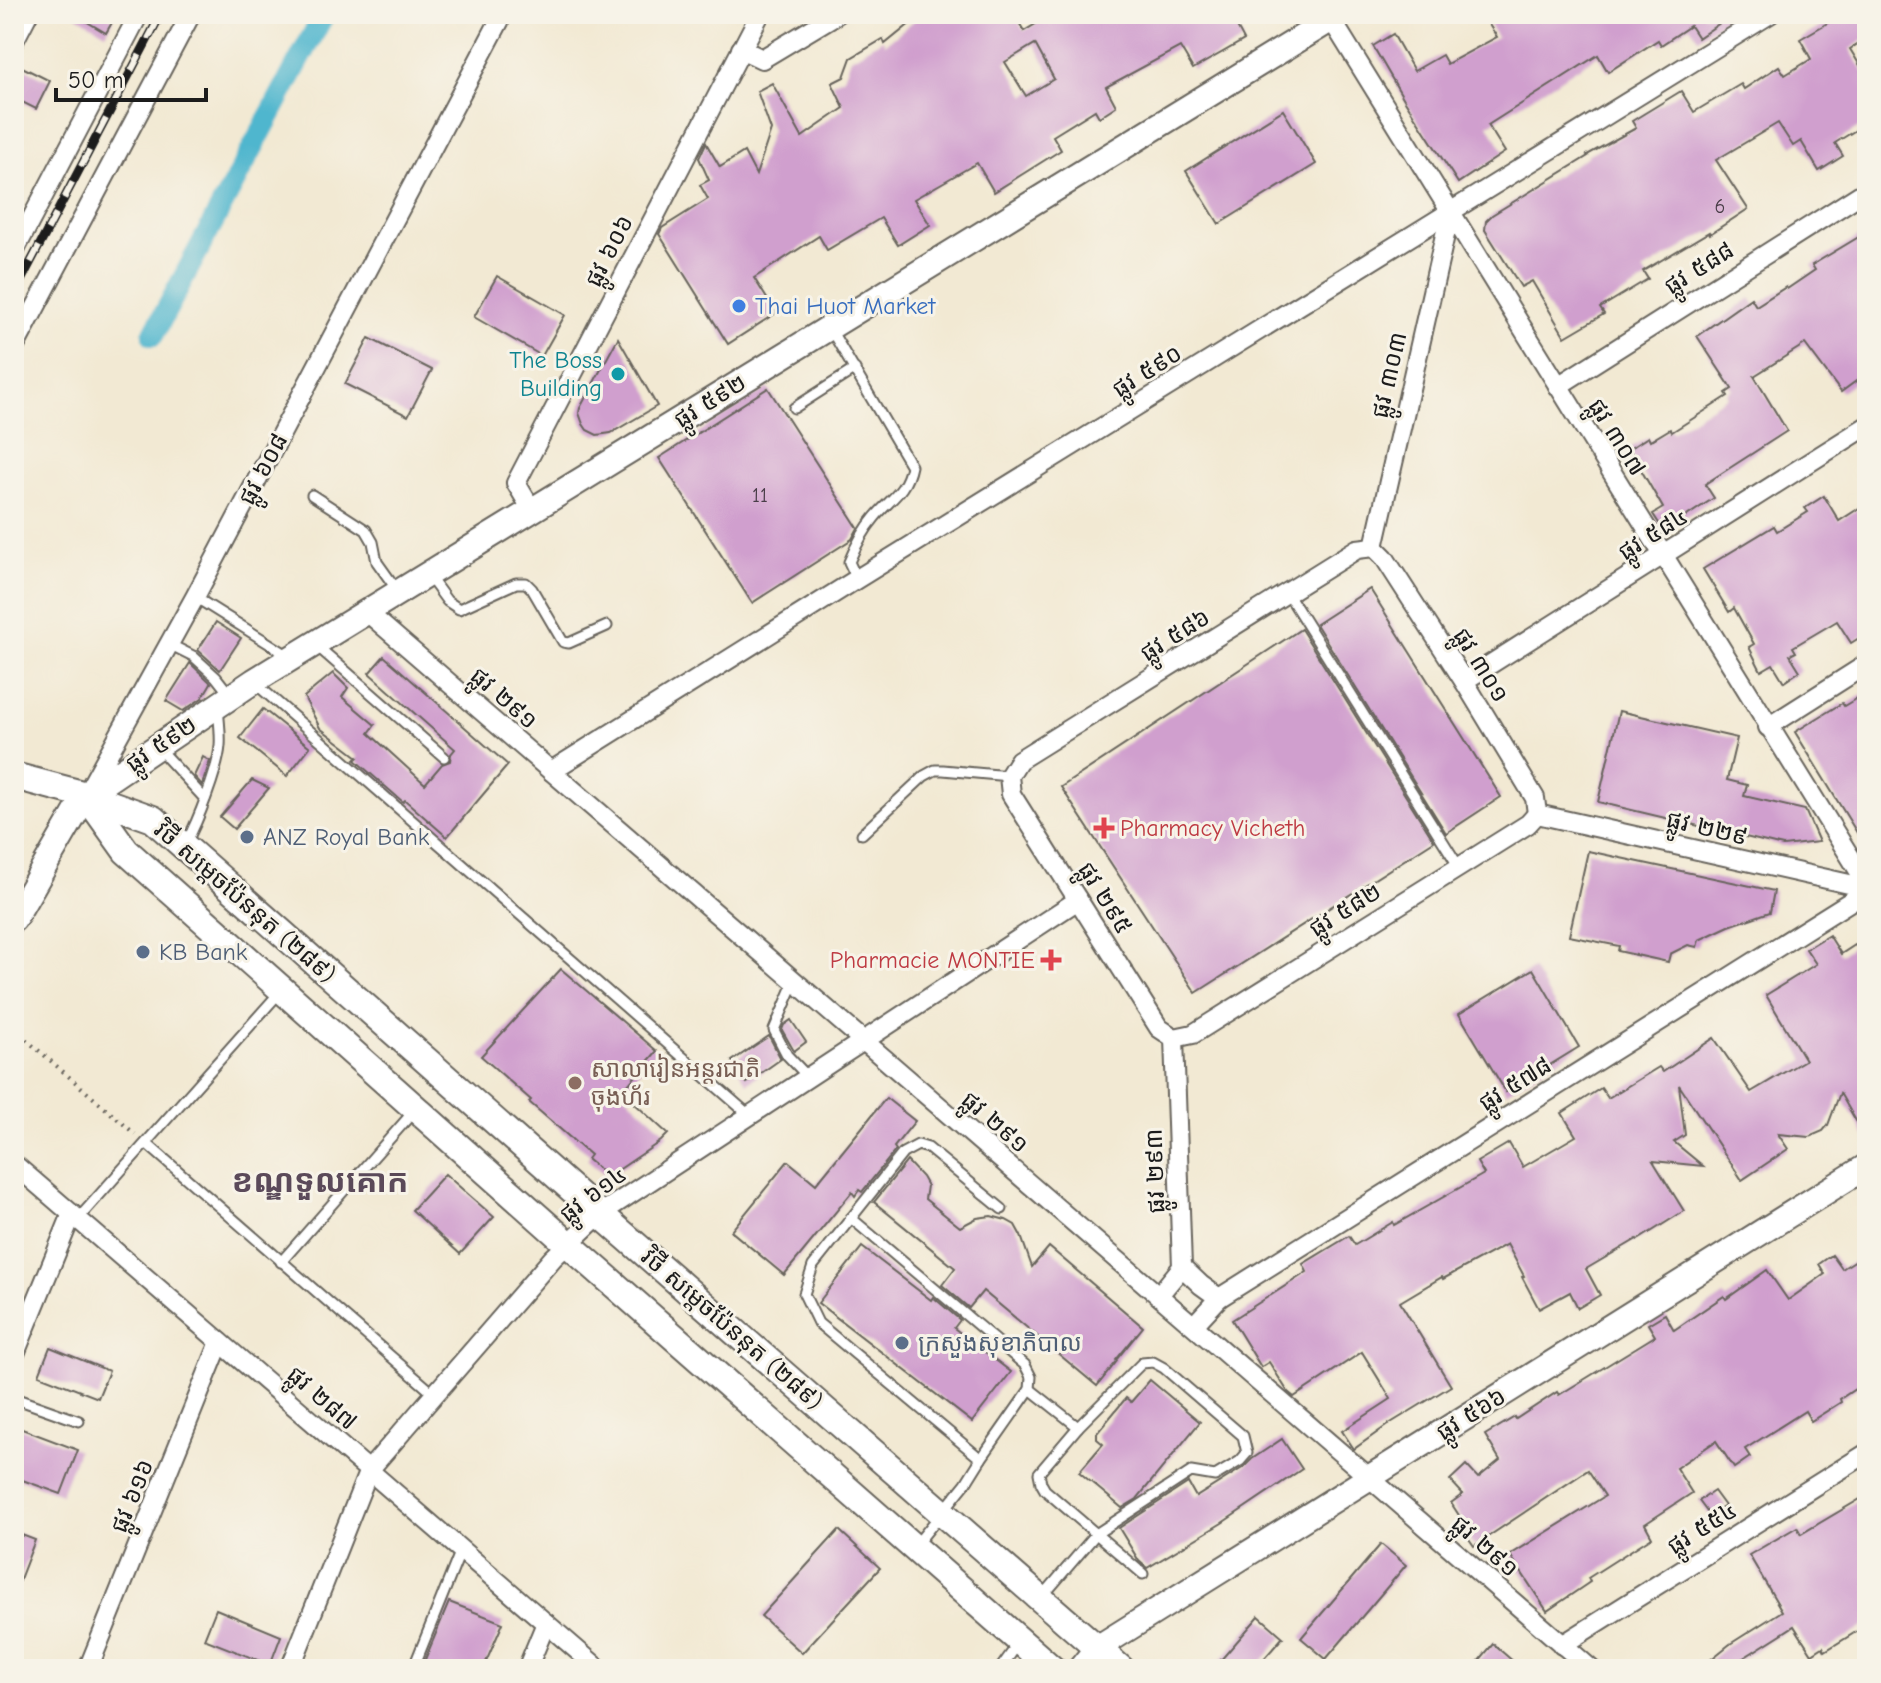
<svg xmlns="http://www.w3.org/2000/svg" width="1881" height="1683" font-family="'Comic Neue','Noto Sans Khmer',sans-serif">
<rect width="100%" height="100%" fill="#f7f3e8"/>
<filter id="ink" filterUnits="userSpaceOnUse"><feTurbulence type="fractalNoise" baseFrequency=".0125" numOctaves="2"/><feDisplacementMap in="SourceGraphic" scale="16" xChannelSelector="R" yChannelSelector="G"/><feConvolveMatrix kernelMatrix="1 2 1 2 8 2 1 2 1" color-interpolation-filters="sRGB"/></filter>
<filter id="wash" filterUnits="userSpaceOnUse"><feTurbulence type="fractalNoise" baseFrequency=".006" numOctaves="4" result="noise"/><feDisplacementMap in="SourceGraphic" scale="32" xChannelSelector="R" yChannelSelector="G"/><feGaussianBlur stdDeviation="1.8" result="paint"/><feColorMatrix in="noise" values="0 0 0 0 0 0 0 0 0 0 0 0 0 0 0 0 0 1.4 0 .05"/><feComposite in="paint" operator="in"/></filter>
<g filter="url(#wash)">
<rect width="100%" height="100%" fill="#f2e9d3"/>
<g fill="none" stroke-linecap="round" stroke-linejoin="round">
<polyline stroke="#50b6ce" stroke-width="22" points="153,335 324,14"/>
</g>
<g id="blocks">
<g fill="#d09fce" fill-rule="evenodd">
<polygon points="74,14 106,14 114,19 106,33"/>
<path d="M922,14H1014L1024,31L1052,14H1230L1244,40L1193,69L1180,47L1106,87L1116,106L1099,117L1095,110L1053,136L1061,150L994,192L977,163L914,199L930,225L898,245L881,218L827,250L819,236L754,278L776,313L728,344L659,234L662,228L708,199L700,185L709,180L699,158L706,143L720,167L744,152L756,175L771,130L757,91L772,83L802,137L844,108L832,83L844,77L851,58L883,39L885,44ZM1035,44L1054,79L1026,96L1005,62Z"/>
<polygon points="1482,14 1733,14 1698,38 1690,26 1661,45 1658,40 1608,72 1598,55 1488,125 1505,152 1458,183 1405,101 1373,46 1393,34 1414,71 1442,55 1447,64 1497,37"/>
<polygon points="1843,14 1867,14 1867,38 1850,49 1867,77 1867,123 1835,143 1843,156 1819,171 1801,141 1793,146 1778,123 1716,160 1748,209 1710,234 1709,232 1643,271 1648,279 1600,308 1604,314 1565,337 1532,281 1521,287 1485,230 1486,221 1492,215 1588,156 1587,155 1636,128 1632,121 1681,91 1694,112 1741,84 1744,89 1779,66 1785,75 1811,59 1800,39"/>
<polygon points="14,63 50,81 36,109 14,98"/>
<polygon points="1283,110 1316,164 1219,224 1186,171"/>
<polygon points="1867,232 1867,373 1841,392 1805,344 1754,376 1787,431 1705,484 1714,498 1664,531 1653,514 1663,508 1629,449 1648,437 1650,441 1670,429 1672,432 1728,396 1726,393 1732,389 1697,336 1751,298 1756,306 1786,287 1787,289 1815,270 1812,265"/>
<polygon points="497,276 565,315 542,356 474,317"/>
<polygon points="369,338 432,370 408,416 345,384"/>
<polygon points="618,338 657,406 611,433 597,435 587,430 583,424 579,413 580,408"/>
<polygon points="768,388 858,528 852,539 752,603 659,458"/>
<polygon points="1824,496 1839,521 1867,503 1867,633 1851,643 1837,621 1793,647 1796,652 1790,655 1800,671 1784,682 1773,664 1761,671 1749,647 1754,644 1734,608 1729,612 1703,569 1774,526 1777,531 1808,512 1805,508"/>
<polygon points="1370,589 1501,797 1446,833 1316,624"/>
<polygon points="216,622 241,638 220,670 198,650"/>
<polygon points="1301,629 1434,841 1196,993 1061,787"/>
<polygon points="384,656 508,765 447,837 405,800 403,802 355,760 358,757 320,728 304,697 333,673 348,688 342,697 375,725 369,733 425,784 442,764 450,761 451,754 455,749 369,673"/>
<polygon points="190,663 211,683 202,698 183,711 166,701"/>
<polygon points="1867,692 1867,849 1795,732 1842,703 1844,706"/>
<polygon points="263,709 310,747 287,776 240,738"/>
<polygon points="1619,711 1737,738 1727,780 1747,785 1744,796 1805,810 1819,842 1783,846 1598,802"/>
<polygon points="203,757 210,761 202,785 194,776"/>
<polygon points="252,780 269,788 234,829 220,817"/>
<polygon points="1588,851 1774,891 1770,912 1729,926 1699,940 1697,947 1688,945 1670,954 1668,962 1618,951 1619,946 1569,936"/>
<polygon points="1829,935 1841,954 1855,945 1857,947 1867,941 1867,1140 1840,1093 1828,1125 1823,1131 1809,1137 1778,1134 1788,1149 1742,1180 1679,1085 1685,1135 1674,1142 1703,1166 1653,1161 1684,1211 1638,1240 1637,1239 1586,1269 1600,1295 1578,1308 1570,1292 1539,1309 1522,1277 1524,1276 1507,1244 1443,1279 1442,1277 1400,1302 1451,1386 1389,1424 1354,1449 1342,1431 1391,1399 1362,1352 1294,1397 1288,1392 1269,1362 1261,1367 1232,1320 1307,1272 1303,1264 1349,1236 1355,1245 1393,1222 1394,1225 1484,1174 1477,1162 1509,1143 1523,1167 1576,1136 1562,1113 1601,1088 1608,1098 1659,1067 1663,1072 1714,1038 1751,1092 1805,1060 1766,995 1816,964 1806,949"/>
<polygon points="561,969 657,1051 622,1092 668,1134 661,1141 608,1177 587,1159 590,1155 529,1102 531,1100 481,1056"/>
<polygon points="1533,969 1579,1047 1506,1092 1459,1014"/>
<polygon points="791,1020 806,1042 794,1051 782,1030 784,1025"/>
<polygon points="769,1036 781,1059 747,1083 732,1061"/>
<polygon points="886,1098 915,1121 894,1147 896,1150 862,1192 859,1190 855,1196 852,1192 784,1275 731,1231 788,1161 816,1184"/>
<polygon points="907,1161 922,1177 927,1186 925,1199 960,1227 977,1218 991,1216 1006,1220 1015,1225 1021,1236 1032,1267 1049,1247 1143,1327 1116,1360 1117,1361 1097,1386 983,1291 969,1308 942,1285 955,1268 874,1202"/>
<polygon points="445,1174 494,1217 460,1254 412,1210"/>
<polygon points="862,1247 931,1300 933,1297 960,1320 954,1328 1011,1372 972,1422 818,1303"/>
<polygon points="1867,1253 1867,1381 1840,1399 1841,1402 1811,1421 1805,1411 1745,1449 1750,1457 1734,1468 1716,1441 1676,1468 1692,1493 1645,1524 1652,1537 1588,1578 1590,1582 1547,1611 1510,1555 1605,1496 1588,1470 1474,1546 1462,1529 1466,1526 1451,1503 1463,1494 1450,1480 1466,1465 1478,1478 1500,1460 1485,1435 1515,1417 1516,1419 1557,1392 1559,1395 1655,1336 1648,1324 1665,1314 1674,1330 1724,1296 1726,1299 1767,1270 1788,1300 1825,1274 1819,1264 1832,1255 1842,1269"/>
<polygon points="50,1347 109,1371 98,1398 39,1375"/>
<polygon points="1150,1380 1200,1422 1137,1499 1122,1508 1079,1472 1103,1444 1097,1439 1097,1433 1126,1398 1131,1402"/>
<polygon points="14,1426 78,1450 61,1494 14,1477"/>
<polygon points="1282,1439 1302,1469 1222,1523 1147,1568 1139,1561 1119,1528 1188,1483 1196,1497 1244,1467 1252,1459"/>
<polygon points="1714,1491 1725,1506 1710,1516 1699,1501"/>
<polygon points="1867,1495 1867,1625 1825,1651 1823,1647 1812,1654 1794,1626 1726,1669 1699,1669 1730,1644 1782,1611 1749,1555 1797,1527 1801,1534"/>
<polygon points="839,1530 880,1568 802,1653 761,1616"/>
<polygon points="14,1532 35,1540 15,1592 14,1591"/>
<polygon points="1381,1544 1406,1565 1326,1659 1301,1638"/>
<polygon points="449,1602 503,1623 483,1669 421,1669"/>
<polygon points="216,1609 281,1636 270,1665 204,1639"/>
<polygon points="1259,1616 1283,1637 1255,1669 1213,1669"/>
<polygon points="1493,1644 1522,1669 1472,1669"/>
</g>
</g>
</g>
<g filter="url(#ink)">
<use href="#blocks" fill-opacity="0" stroke="#67645c" stroke-width="2"/>
<g fill="none" stroke-linecap="round" stroke-linejoin="round">
<g stroke="#67645c" stroke-width="13">
<g id="service">
<path d="M831,330L911,466C906,492 890,499 875,517C863,531 856,545 849,562L857,579"/>
<polyline points="794,408 855,369"/>
<polyline points="312,495 366,530 373,542 377,562 397,590"/>
<polyline points="428,575 447,601 459,609 516,583 526,583 532,589 563,642 569,643 607,626"/>
<polyline points="1288,594 1459,867"/>
<polyline points="195,597 289,656"/>
<polyline points="169,644 193,656 216,677 230,695"/>
<polyline points="317,646 444,757"/>
<polyline points="255,683 749,1115"/>
<polyline points="158,748 205,799"/>
<polyline points="862,834 924,776 935,770 943,770 1009,776"/>
<path d="M186,843C198,821 218,770 220,746C221,734 219,720 218,708"/>
<polyline points="795,981 774,1030 787,1055 808,1077"/>
<polyline points="146,1143 434,1394"/>
<polyline points="851,1218 1025,1365 1031,1377 1030,1389 981,1459"/>
<polyline points="78,1219 280,992"/>
<polyline points="281,1262 414,1111"/>
<polyline points="1030,1389 1078,1427 1039,1473 1041,1483 1045,1490 1143,1574"/>
<polyline points="14,1398 79,1421"/>
<polyline points="915,1546 966,1483 981,1459 818,1323 804,1294 813,1266 903,1153 918,1145 928,1148 1002,1209"/>
<polyline points="1042,1597 1096,1534 1191,1472 1215,1476 1240,1461 1247,1453 1243,1436 1164,1368 1153,1362 1142,1363 1078,1427"/>
<polyline points="413,1669 461,1550"/>
<polyline points="1000,1669 1018,1644"/>
</g>
</g>
<g stroke="#67645c" stroke-width="22">
<g id="minor">
<polyline points="1328,14 1867,884"/>
<polyline points="14,41 28,14"/>
<polyline points="741,49 762,59 837,14"/>
<polyline points="14,252 139,14"/>
<polyline points="14,348 191,14"/>
<polyline points="1558,386 1867,190"/>
<polyline points="532,510 516,483 760,14"/>
<polyline points="1374,547 1450,213"/>
<polyline points="1374,547 1384,557 1464,681 1535,798 1537,814"/>
<polyline points="367,612 1591,1669"/>
<polyline points="1464,681 1867,426"/>
<polyline points="1768,727 1867,664"/>
<polyline points="551,771 857,579 1770,14"/>
<polyline points="88,791 195,597 503,14"/>
<polyline points="1537,814 1867,888"/>
<polyline points="1174,1038 1159,1028 1011,794 1009,776 1019,760 1357,549 1374,547"/>
<polyline points="1174,1038 1193,1034 1528,824 1537,814"/>
<polyline points="14,1164 599,1669"/>
<polyline points="1182,1267 1201,1285 1219,1298"/>
<polyline points="1159,1295 1182,1267 1174,1038"/>
<polyline points="1194,1325 1219,1298 1867,891"/>
<polyline points="14,1356 72,1214"/>
<polyline points="1562,1645 1867,1453"/>
<polyline points="88,1669 220,1342"/>
<polyline points="290,1669 369,1470 553,1258 600,1214 1078,900"/>
<polyline points="527,1669 546,1623"/>
</g>
</g>
<g stroke="#67645c" stroke-width="28">
<g id="tertiary">
<polyline points="14,919 86,795 254,681 1340,14"/>
<polyline points="1080,1669 1097,1648 1867,1166"/>
</g>
</g>
<g stroke="#67645c" stroke-width="30">
<g id="secondary">
<polyline points="14,776 86,795 153,819 600,1214 1121,1669"/>
<polyline points="86,795 126,851 567,1243 1052,1669"/>
</g>
</g>
<polyline stroke="#67645c" stroke-width="4" stroke-dasharray="2 6" stroke-linecap="butt" points="14,1029 135,1134"/>
<use href="#service" stroke="#fff" stroke-width="9"/>
<use href="#minor" stroke="#fff" stroke-width="18"/>
<use href="#tertiary" stroke="#fff" stroke-width="24"/>
<use href="#secondary" stroke="#fff" stroke-width="26"/>
<g stroke="#1c1c1c" stroke-width="9">
<polyline id="rail" points="14,294 161,14"/>
</g>
<use href="#rail" stroke="#f7f3e8" stroke-width="6" stroke-dasharray="18" stroke-linecap="butt"/>
</g>
</g>
<circle fill="#3f7fe0" stroke="#f7f3e8" stroke-width="3" cx="739" cy="306" r="8"/>
<circle fill="#0f9aa8" stroke="#f7f3e8" stroke-width="3" cx="618" cy="374" r="8"/>
<g fill="#e0444e" stroke="#f7f3e8" stroke-width="3">
<path d="M1100 816h8v8h8v8h-8v8h-8v-8h-8v-8h8z"/>
<path d="M1047 948h8v8h8v8h-8v8h-8v-8h-8v-8h8z"/>
</g>
<g fill="#5c6f8a" stroke="#f7f3e8" stroke-width="3">
<circle cx="247" cy="837" r="8"/>
<circle cx="143" cy="952" r="8"/>
<circle cx="902" cy="1343" r="8"/>
</g>
<circle fill="#8d6e63" stroke="#f7f3e8" stroke-width="3" cx="575" cy="1083" r="8"/>
<g text-anchor="middle" dominant-baseline="central" stroke-width="6" stroke-linejoin="round" paint-order="stroke">
<g font-size="20" fill="#493d48">
<text x="1720" y="206">6</text>
<text x="760" y="495">11</text>
</g>
<g font-size="24" fill="#1c1c1c" stroke="#f7f3e8">
<text transform="translate(609 251) rotate(-63)">ផ្លូវ ៦០៦</text>
<text transform="translate(1699 268) rotate(-32)">ផ្លូវ ៥៨៨</text>
<text transform="translate(1147 371) rotate(-32)">ផ្លូវ ៥៩០</text>
<text transform="translate(1389 375) rotate(-77)">ផ្លូវ ៣០៣</text>
<text transform="translate(710 401) rotate(-32)">ផ្លូវ ៥៩២</text>
<text transform="translate(1617 437) rotate(58)">ផ្លូវ ៣០៧</text>
<text transform="translate(263 469) rotate(-62)">ផ្លូវ ៦០៨</text>
<text transform="translate(1653 534) rotate(-32)">ផ្លូវ ៥៨៤</text>
<text transform="translate(1175 635) rotate(-32)">ផ្លូវ ៥៨៦</text>
<text transform="translate(1481 665) rotate(58)">ផ្លូវ ៣០១</text>
<text transform="translate(504 698) rotate(41)">ផ្លូវ ២៩១</text>
<text transform="translate(161 744) rotate(-34)">ផ្លូវ ៥៩២</text>
<text transform="translate(1707 828) rotate(13)">ផ្លូវ ២២៩</text>
<text transform="translate(1105 898) rotate(58)">ផ្លូវ ២៩៥</text>
<text transform="translate(245 902) rotate(41)">វិថី សម្តេចប៉ែននុត (២៨៩)</text>
<text transform="translate(1345 910) rotate(-32)">ផ្លូវ ៥៨២</text>
<text transform="translate(1515 1084) rotate(-32)">ផ្លូវ ៥៧៨</text>
<text transform="translate(995 1122) rotate(41)">ផ្លូវ ២៩១</text>
<text transform="translate(1155 1171) rotate(-92)">ផ្លូវ ២៩៣</text>
<text transform="translate(593 1194) rotate(-37)">ផ្លូវ ៦១៤</text>
<text transform="translate(732 1329) rotate(41)">វិថី សម្តេចប៉ែននុត (២៨៩)</text>
<text transform="translate(322 1398) rotate(41)">ផ្លូវ ២៨៧</text>
<text transform="translate(1471 1414) rotate(-32)">ផ្លូវ ៥៦៦</text>
<text transform="translate(132 1496) rotate(-68)">ផ្លូវ ៦១៦</text>
<text transform="translate(1702 1528) rotate(-32)">ផ្លូវ ៥៥៤</text>
<text transform="translate(1485 1546) rotate(41)">ផ្លូវ ២៩១</text>
</g>
<g font-size="24" fill="#366cbe" stroke="#f7f3e8" text-anchor="start">
<text x="755" y="306">Thai Huot Market</text>
</g>
<g font-size="24" fill="#0d838f" stroke="#f7f3e8" text-anchor="end">
<text x="602" y="360">The Boss<tspan x="602" dy="28">Building</tspan></text>
</g>
<g font-size="24" fill="#be3a42" stroke="#f7f3e8" text-anchor="start">
<text x="1120" y="828">Pharmacy Vicheth</text>
<text x="1035" y="960" text-anchor="end">Pharmacie MONTIE</text>
</g>
<g font-size="24" fill="#4e5e75" stroke="#f7f3e8" text-anchor="start">
<text x="263" y="837">ANZ Royal Bank</text>
<text x="159" y="952">KB Bank</text>
<text x="918" y="1343">ក្រសួងសុខាភិបាល</text>
</g>
<g font-size="24" fill="#785e54" stroke="#f7f3e8" text-anchor="start">
<text x="591" y="1069">សាលារៀនអន្តរជាតិ<tspan x="591" dy="28">ចុងហ័រ</tspan></text>
</g>
<g font-size="32" font-weight="bold" fill="#5b4a5a" stroke="#f7f3e8">
<text x="320" y="1181">ខណ្ឌទួលគោក</text>
</g>
</g>
<rect width="1881" height="1683" fill="none" stroke="#f7f3e8" stroke-width="48"/>
<path d="M56 88v12h150v-12" fill="none" stroke="#1c1c1c" stroke-width="4"/>
<text x="68" y="88" font-size="24" fill="#1c1c1c" stroke="#f7f3e8" stroke-width="6" paint-order="stroke">50 m</text>
</svg>
